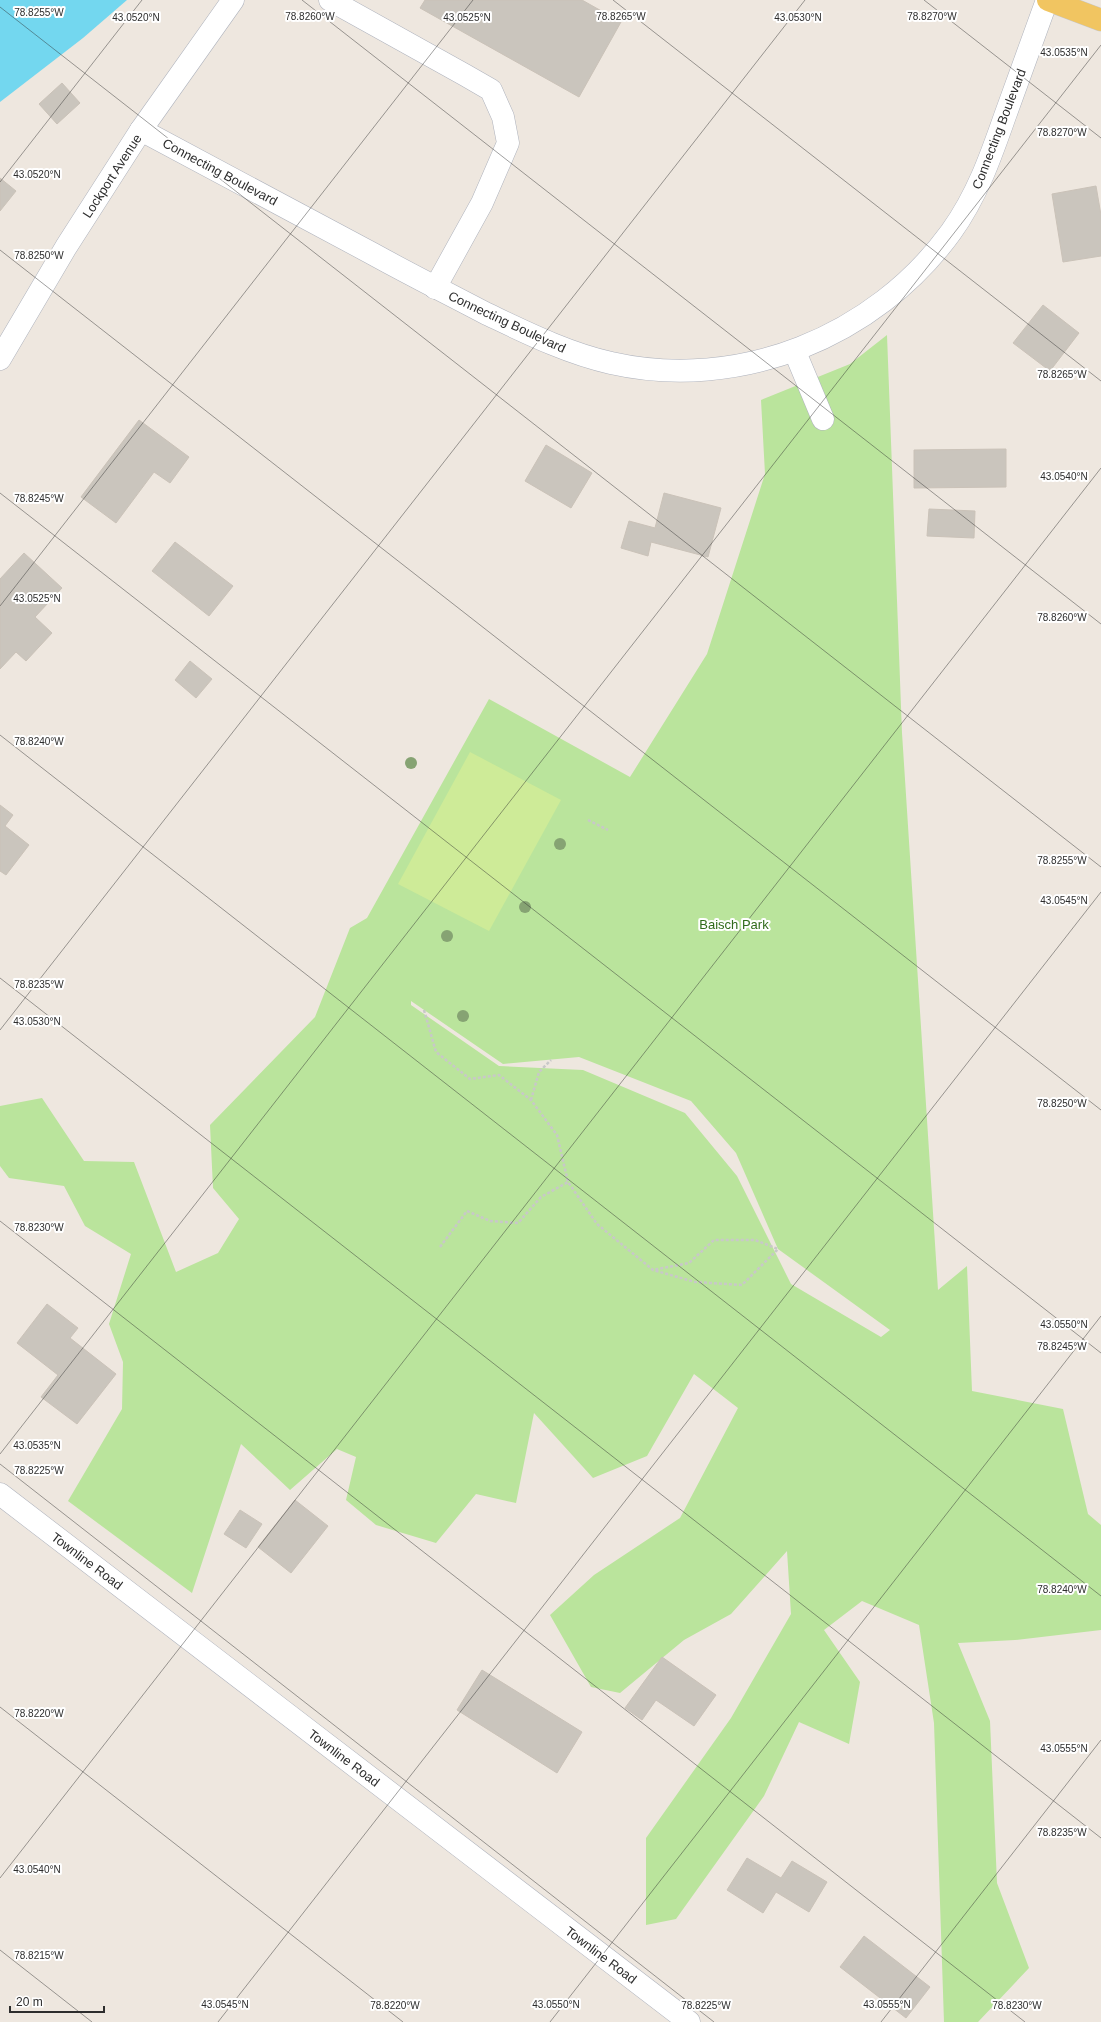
<svg xmlns="http://www.w3.org/2000/svg" width="1101" height="2022" font-family="Arial,sans-serif">
<rect width="100%" height="100%" fill="#eee7df"/>
<path fill="#bae49c" fill-rule="evenodd" d="M887,335L902,733L938,1290L967,1266L972,1391L1063,1409L1088,1514L1101,1525V1630L1015,1640L958,1643L990,1721L997,1883L1029,1968L978,2022H944L934,1723L919,1625L862,1601L824,1630L860,1682L849,1744L799,1722L764,1796L676,1919L646,1925V1838L731,1718L791,1614L787,1551L731,1614L684,1640L620,1693L591,1687L550,1615L594,1575L680,1518L738,1408L694,1374L647,1456L593,1478L534,1413L516,1503L476,1494L436,1543L376,1525L346,1500L356,1457L337,1449L290,1490L241,1444L192,1593L68,1501L122,1409L123,1362L109,1324L131,1254L85,1226L64,1186L9,1178L0,1166V1106L42,1098L84,1161L134,1162L176,1272L218,1253L239,1219L213,1188L210,1125L315,1017L350,928L367,918L489,699L630,777L707,654L765,474L761,400L850,364ZM411,1001L503,1064L579,1057L691,1101L736,1153L778,1249L890,1330L881,1337L791,1284L737,1176L685,1113L583,1070L499,1066L411,1005Z"/>
<polygon fill="#ceeb98" points="470,752 561,800 489,931 398,884"/>
<polygon fill="#73d7ef" points="0,0 127,0 83,38 0,102"/>
<g fill="#cac5bd" stroke="#cac2b8">
<polygon points="425,0 582,0 621,22 579,97 420,8"/>
<polygon points="62,83 80,103 57,124 39,104"/>
<polygon points="0,178 16,191 0,211"/>
<polygon points="1096,186 1101,215 1101,256 1063,262 1052,194"/>
<polygon points="1043,305 1079,333 1050,371 1013,343"/>
<polygon points="139,420 189,457 170,483 154,472 116,523 81,497"/>
<polygon points="546,445 592,473 571,508 525,481"/>
<polygon points="1006,449 1006,487 914,488 914,450"/>
<polygon points="664,493 721,508 708,557 651,542 648,556 621,548 629,521 655,528"/>
<polygon points="929,509 975,511 974,538 927,536"/>
<polygon points="175,542 233,586 209,616 152,571"/>
<polygon points="24,553 62,588 35,617 52,633 26,661 16,652 0,669 0,579"/>
<polygon points="190,661 212,679 196,698 175,680"/>
<polygon points="0,805 13,815 5,826 29,845 6,875 0,871"/>
<polygon points="47,1304 78,1328 70,1338 116,1374 77,1424 41,1397 58,1375 17,1343"/>
<polygon points="295,1500 328,1526 291,1573 258,1547"/>
<polygon points="240,1510 262,1524 246,1548 224,1534"/>
<polygon points="662,1657 716,1695 694,1726 656,1700 642,1720 625,1708"/>
<polygon points="482,1670 582,1732 557,1773 457,1710"/>
<polygon points="747,1858 781,1878 792,1861 827,1882 809,1912 776,1892 763,1913 727,1890"/>
<polygon points="864,1936 930,1987 906,2018 840,1967"/>
</g>
<g fill="none" stroke-linecap="round" stroke-linejoin="round">
<g stroke="#afb3bd" stroke-width="23">
<g id="minor">
<polyline points="330,0 465,75 491,90 503,117 508,143 482,203 435,288"/>
<path d="M141,130C219,171 296,213 373,254C411,275 449,294 487,314C527,333 567,353 611,363C739,392 875,337 951,232C977,196 991,156 1005,116C1019,77 1033,39 1047,0"/>
<polyline points="795,352 823,419"/>
<polyline points="0,359 66,247 141,130 233,0"/>
<polyline points="0,1494 689,2022"/>
</g>
</g>
<g stroke="#c8c8c8" stroke-width="23">
<polyline id="major" points="1048,0 1101,20"/>
</g>
<g stroke="#c8c8c8" stroke-width="2.5" stroke-dasharray="3 2" stroke-linecap="butt">
<polyline points="588,820 608,830"/>
<polyline points="424,1010 436,1052 470,1079 499,1075 531,1100 557,1135 568,1182 597,1224 653,1270 695,1282 742,1285 778,1249 755,1240 714,1240 689,1263 653,1270"/>
<polyline points="531,1100 539,1072 551,1060"/>
<polyline points="440,1247 467,1211 490,1221 518,1223 541,1197 568,1182"/>
</g>
<use href="#minor" stroke="#fff" stroke-width="22"/>
<use href="#major" stroke="#f1c561" stroke-width="22"/>
</g>
<g fill="#86a373">
<circle cx="411" cy="763" r="6"/>
<circle cx="560" cy="844" r="6"/>
<circle cx="525" cy="907" r="6"/>
<circle cx="447" cy="936" r="6"/>
<circle cx="463" cy="1016" r="6"/>
</g>
<path fill="none" stroke="#2d2d2d" stroke-width="1" stroke-opacity="0.45" d="M302,0L1101,624M613,0L1101,381M924,0L1101,138M0,7L1101,867M0,182L142,0M0,250L1101,1110M0,493L1101,1353M0,606L473,0M0,735L1101,1596M0,978L1101,1838M0,1030L805,0M0,1221L1025,2022M0,1454L1101,45M0,1464L714,2022M0,1707L403,2022M0,1878L1101,468M0,1950L92,2022M218,2022L1101,892M550,2022L1101,1316M881,2022L1101,1740"/>
<g text-anchor="middle" dominant-baseline="central" stroke-width="4" stroke-linejoin="round" paint-order="stroke">
<g font-size="13" fill="#2d2d2d" stroke="#fff">
<text transform="translate(999 129) rotate(-69)">Connecting Boulevard</text>
<text transform="translate(220 172) rotate(28)">Connecting Boulevard</text>
<text transform="translate(112 176) rotate(-57)">Lockport Avenue</text>
<text transform="translate(507 322) rotate(25)">Connecting Boulevard</text>
<text transform="translate(87 1561) rotate(37)">Townline Road</text>
<text transform="translate(344 1758) rotate(37)">Townline Road</text>
<text transform="translate(601 1955) rotate(37)">Townline Road</text>
</g>
<g font-size="13" fill="#316b1b" stroke="#fff">
<text x="734" y="924">Baisch Park</text>
</g>
</g>
<g font-size="10" text-anchor="middle" fill="#2d2d2d" stroke="#fff" stroke-width="4" stroke-linejoin="round" paint-order="stroke">
<text x="39" y="16">78.8255°W</text>
<text x="310" y="20">78.8260°W</text>
<text x="621" y="20">78.8265°W</text>
<text x="932" y="20">78.8270°W</text>
<text x="467" y="21">43.0525°N</text>
<text x="136" y="21">43.0520°N</text>
<text x="798" y="21">43.0530°N</text>
<text x="1064" y="56">43.0535°N</text>
<text x="1062" y="136">78.8270°W</text>
<text x="37" y="178">43.0520°N</text>
<text x="39" y="259">78.8250°W</text>
<text x="1062" y="378">78.8265°W</text>
<text x="1064" y="480">43.0540°N</text>
<text x="39" y="502">78.8245°W</text>
<text x="37" y="602">43.0525°N</text>
<text x="1062" y="621">78.8260°W</text>
<text x="39" y="745">78.8240°W</text>
<text x="1062" y="864">78.8255°W</text>
<text x="1064" y="904">43.0545°N</text>
<text x="39" y="988">78.8235°W</text>
<text x="37" y="1025">43.0530°N</text>
<text x="1062" y="1107">78.8250°W</text>
<text x="39" y="1231">78.8230°W</text>
<text x="1064" y="1328">43.0550°N</text>
<text x="1062" y="1350">78.8245°W</text>
<text x="37" y="1449">43.0535°N</text>
<text x="39" y="1474">78.8225°W</text>
<text x="1062" y="1593">78.8240°W</text>
<text x="39" y="1717">78.8220°W</text>
<text x="1064" y="1752">43.0555°N</text>
<text x="1062" y="1836">78.8235°W</text>
<text x="37" y="1873">43.0540°N</text>
<text x="39" y="1959">78.8215°W</text>
<text x="225" y="2008">43.0545°N</text>
<text x="556" y="2008">43.0550°N</text>
<text x="887" y="2008">43.0555°N</text>
<text x="395" y="2009">78.8220°W</text>
<text x="706" y="2009">78.8225°W</text>
<text x="1017" y="2009">78.8230°W</text>
</g>
<path d="M10 2006v6h94v-6" fill="none" stroke="#2d2d2d" stroke-width="2"/>
<text x="16" y="2006" font-size="12" fill="#2d2d2d" stroke="#ffffff" stroke-width="3" paint-order="stroke">20 m</text>
</svg>
